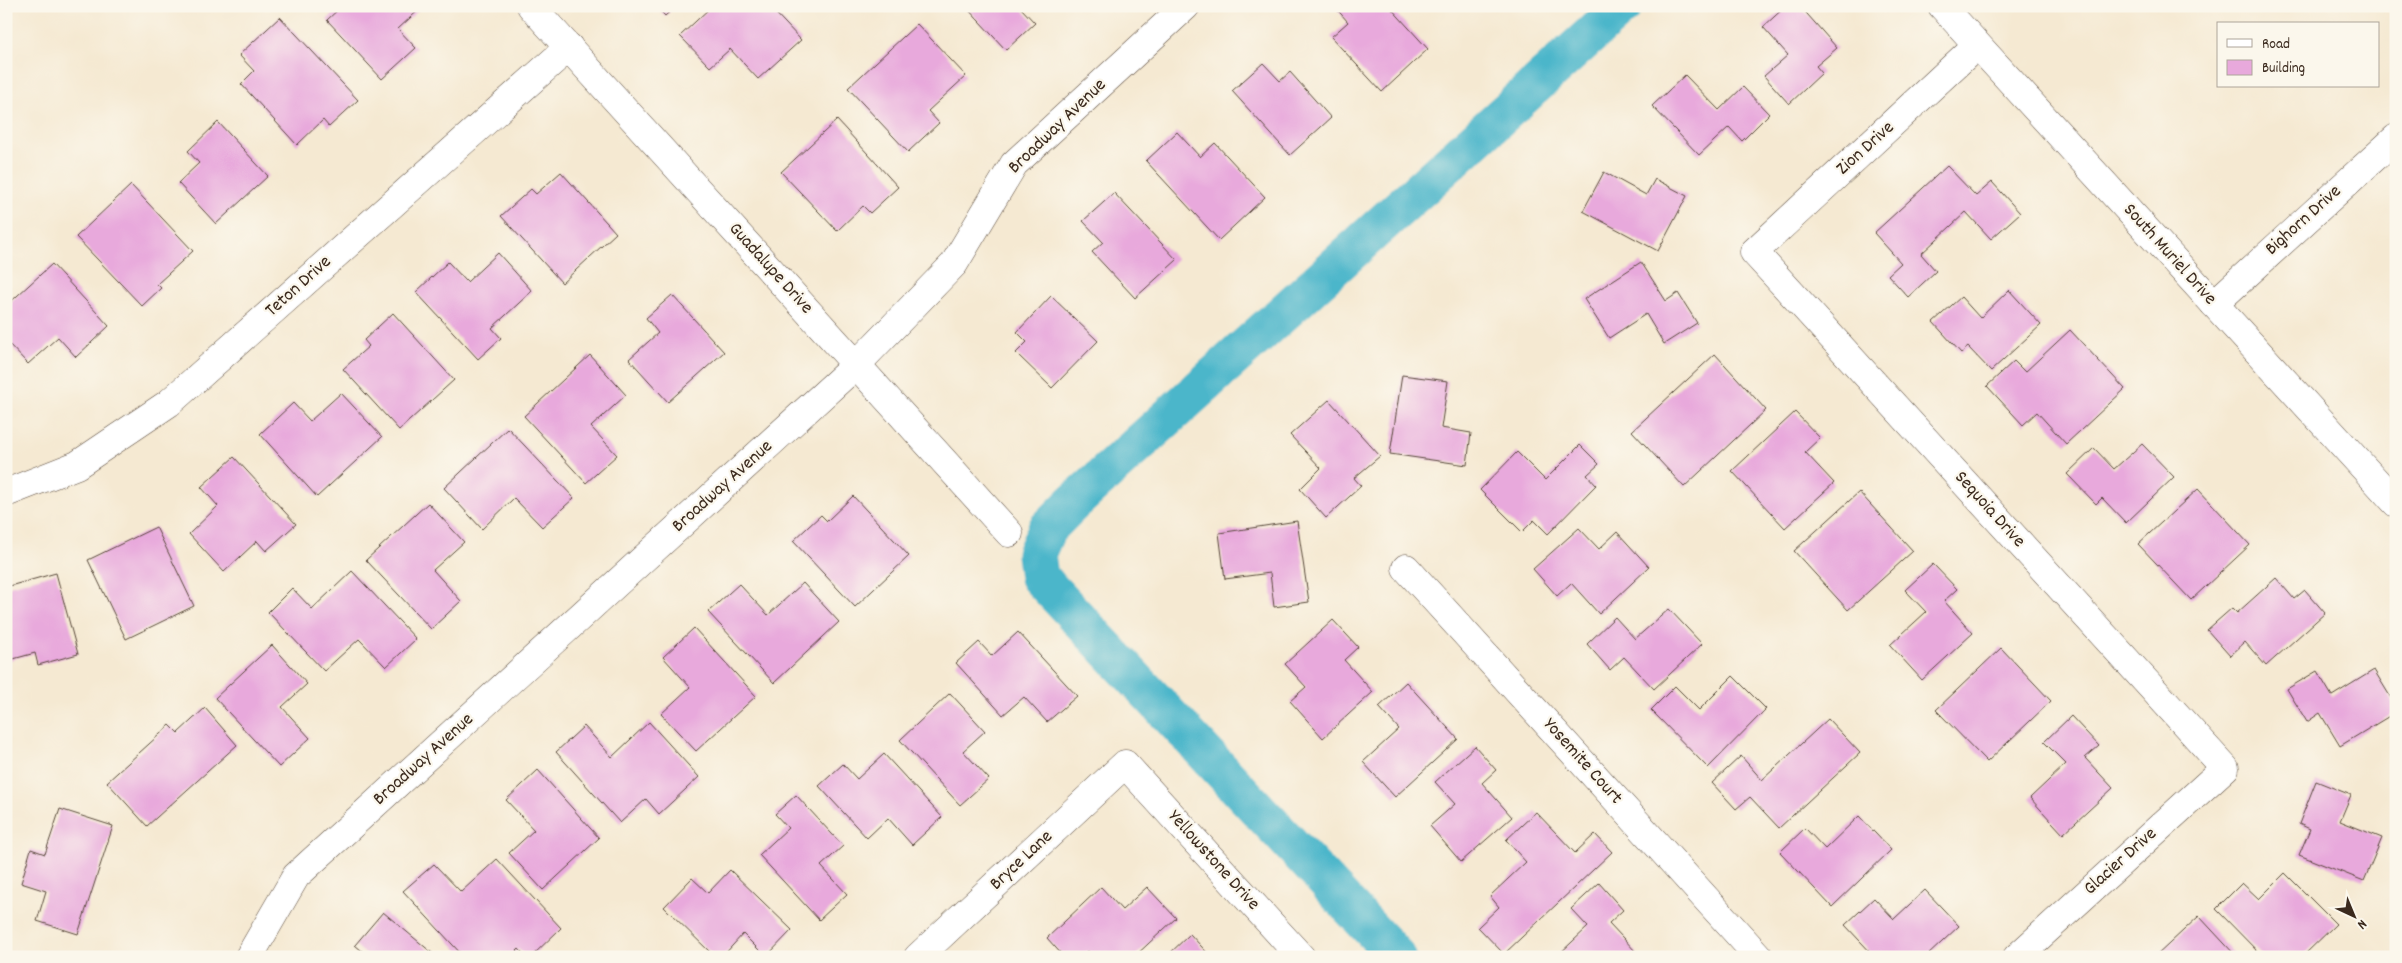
<svg xmlns="http://www.w3.org/2000/svg" width="2402" height="963" font-family="Dekko,sans-serif">
<rect width="100%" height="100%" fill="#fbf7ec"/>
<filter id="ink" filterUnits="userSpaceOnUse"><feTurbulence type="fractalNoise" baseFrequency=".02" numOctaves="2"/><feDisplacementMap in="SourceGraphic" scale="10" xChannelSelector="R" yChannelSelector="G"/><feConvolveMatrix kernelMatrix="1 2 1 2 8 2 1 2 1" color-interpolation-filters="sRGB"/></filter>
<filter id="wash" filterUnits="userSpaceOnUse"><feTurbulence type="fractalNoise" baseFrequency=".0096" numOctaves="4" result="noise"/><feDisplacementMap in="SourceGraphic" scale="20" xChannelSelector="R" yChannelSelector="G"/><feGaussianBlur stdDeviation="1.12" result="paint"/><feColorMatrix in="noise" values="0 0 0 0 0 0 0 0 0 0 0 0 0 0 0 0 0 1.4 0 .05"/><feComposite in="paint" operator="in"/></filter>
<g filter="url(#wash)">
<rect width="100%" height="100%" fill="#f5e9d2"/>
<g fill="none" stroke-linecap="round" stroke-linejoin="round">
<polyline stroke="#4cb6ca" stroke-width="39" points="1397,957 1039,577 1036,554 1047,529 1073,503 1623,6"/>
</g>
<g id="blocks">
<g fill="#e8a9dc">
<polygon points="342,6 423,6 398,29 416,48 382,79 327,20"/>
<polygon points="656,6 676,6 665,16"/>
<polygon points="712,6 769,6 801,40 758,79 730,49 710,67 680,36"/>
<polygon points="965,6 1019,6 1035,23 1006,50"/>
<polygon points="1334,6 1389,6 1428,49 1382,92 1331,37 1348,22"/>
<polygon points="1786,6 1800,6 1837,48 1816,66 1822,73 1789,104 1764,76 1788,55 1763,27"/>
<polygon points="280,17 358,100 329,127 323,120 297,145 241,84 254,71 239,55"/>
<polygon points="917,24 966,76 928,111 939,123 908,152 848,88"/>
<polygon points="1263,63 1280,81 1290,72 1331,118 1290,155 1232,91"/>
<polygon points="1685,75 1719,110 1743,87 1769,114 1742,141 1729,127 1699,155 1652,106"/>
<polygon points="837,120 898,187 870,213 863,206 837,231 781,172"/>
<polygon points="218,122 268,176 216,224 178,183 199,163 188,151"/>
<polygon points="1177,132 1200,157 1215,143 1265,197 1219,240 1146,161"/>
<polygon points="1947,166 1976,196 1992,182 2020,213 1991,239 1966,212 1921,254 1936,271 1908,297 1888,275 1901,263 1874,233"/>
<polygon points="561,172 616,233 562,283 501,216 531,189 536,194"/>
<polygon points="1604,172 1646,195 1655,179 1687,196 1658,251 1583,211"/>
<polygon points="131,185 193,251 157,284 161,288 142,306 76,237"/>
<polygon points="1114,193 1177,260 1135,298 1092,252 1103,242 1083,221"/>
<polygon points="498,253 532,291 492,328 501,338 478,359 416,292 448,262 467,282"/>
<polygon points="1641,262 1666,301 1678,293 1697,323 1664,344 1646,314 1609,338 1584,299"/>
<polygon points="52,264 109,326 76,357 58,337 28,364 6,341 6,306"/>
<polygon points="2009,290 2041,325 1991,371 1968,347 1961,353 1933,322 1961,297 1980,318"/>
<polygon points="672,295 724,352 668,402 629,359 658,333 646,318"/>
<polygon points="1051,296 1098,341 1052,388 1016,353 1027,342 1017,332"/>
<polygon points="393,313 454,380 399,430 343,369 369,346 364,340"/>
<polygon points="2070,330 2125,389 2066,444 2037,412 2023,425 1987,386 2014,361 2025,372"/>
<polygon points="1715,354 1766,410 1684,487 1632,431"/>
<polygon points="590,355 626,395 591,427 617,455 586,483 524,416"/>
<polygon points="1402,375 1448,381 1441,428 1471,433 1467,465 1390,454"/>
<polygon points="341,393 382,437 317,497 260,434 293,403 310,421"/>
<polygon points="1329,400 1380,456 1354,478 1361,486 1326,518 1300,489 1321,468 1290,435"/>
<polygon points="1795,412 1820,438 1805,452 1834,483 1785,528 1732,471"/>
<polygon points="508,428 574,498 542,527 514,498 482,529 444,488"/>
<polygon points="2142,444 2174,477 2126,523 2102,498 2096,504 2067,474 2094,448 2114,469"/>
<polygon points="1580,445 1599,464 1587,475 1596,485 1548,534 1534,520 1522,532 1480,490 1517,452 1545,480"/>
<polygon points="234,457 296,524 266,551 257,541 224,572 189,534 218,506 201,487"/>
<polygon points="2198,489 2250,545 2191,600 2138,544"/>
<polygon points="1859,492 1913,551 1848,610 1794,551"/>
<polygon points="853,496 909,556 855,607 793,541 821,515 827,521"/>
<polygon points="428,503 464,542 433,570 461,601 431,629 366,560"/>
<polygon points="1297,521 1309,602 1274,607 1270,573 1225,579 1219,533"/>
<polygon points="156,527 194,606 126,639 88,560"/>
<polygon points="1579,528 1599,549 1617,532 1649,567 1599,614 1571,583 1557,596 1533,569"/>
<polygon points="1933,564 1957,589 1944,601 1973,633 1922,680 1890,645 1926,612 1905,590"/>
<polygon points="352,571 416,639 386,667 359,639 324,671 268,612 292,588 312,609"/>
<polygon points="56,573 78,654 38,665 35,653 6,661 6,587"/>
<polygon points="2276,578 2294,599 2305,590 2325,613 2266,666 2245,642 2230,656 2207,630 2232,608 2237,613"/>
<polygon points="803,583 839,622 774,683 708,612 739,584 768,615"/>
<polygon points="1669,609 1702,644 1654,689 1624,657 1610,670 1587,644 1615,617 1635,639"/>
<polygon points="1333,620 1358,647 1344,660 1373,692 1323,738 1290,701 1306,687 1285,664"/>
<polygon points="694,628 756,696 696,751 661,714 690,687 663,657"/>
<polygon points="1018,632 1077,696 1047,722 1024,697 1003,715 956,663 979,642 992,656"/>
<polygon points="272,645 307,684 282,707 310,738 279,767 215,698"/>
<polygon points="2001,648 2051,701 1987,762 1936,710"/>
<polygon points="2374,670 2396,706 2396,712 2340,746 2320,713 2307,722 2287,689 2317,671 2332,696"/>
<polygon points="1733,676 1766,709 1708,768 1651,710 1675,686 1699,710"/>
<polygon points="1406,682 1458,739 1395,797 1363,762 1399,729 1379,707"/>
<polygon points="950,693 985,731 963,751 989,779 960,805 900,740"/>
<polygon points="205,708 237,745 147,826 107,782 170,725 178,733"/>
<polygon points="2071,716 2099,746 2085,758 2113,788 2063,834 2030,798 2066,764 2044,742"/>
<polygon points="1828,719 1860,753 1779,828 1750,797 1736,809 1712,783 1741,756 1762,780"/>
<polygon points="649,722 699,777 659,814 646,799 620,823 556,752 584,726 612,757"/>
<polygon points="1475,746 1496,770 1482,783 1512,817 1461,862 1430,826 1455,804 1435,782"/>
<polygon points="884,754 942,817 912,845 888,818 867,838 819,786 843,764 857,779"/>
<polygon points="538,770 599,838 543,890 509,853 534,830 506,800"/>
<polygon points="2316,781 2351,795 2340,821 2382,838 2364,881 2299,855 2310,829 2299,824"/>
<polygon points="796,795 843,846 821,866 847,894 819,920 759,855 788,828 775,814"/>
<polygon points="60,809 113,826 78,934 37,921 46,891 21,883 31,849 45,854"/>
<polygon points="1536,812 1575,853 1595,834 1612,852 1504,954 1478,927 1499,907 1490,896 1526,862 1506,840"/>
<polygon points="1859,816 1891,850 1832,907 1780,852 1805,828 1825,849"/>
<polygon points="497,859 561,928 531,957 526,957 519,949 511,957 464,957 403,891 434,864 461,892"/>
<polygon points="730,870 792,930 766,957 743,934 722,957 715,957 664,907 692,878 708,893"/>
<polygon points="2285,873 2336,924 2302,957 2263,957 2216,909 2242,883 2259,899"/>
<polygon points="1599,883 1623,910 1609,923 1637,953 1634,957 1556,957 1588,927 1571,909"/>
<polygon points="1101,887 1122,910 1147,887 1176,918 1134,957 1093,957 1088,951 1082,957 1064,957 1047,938"/>
<polygon points="1925,890 1959,926 1926,957 1888,957 1884,952 1880,957 1875,957 1845,925 1874,898 1894,919"/>
<polygon points="383,912 437,957 369,957 355,945"/>
<polygon points="2199,916 2237,957 2155,957"/>
<polygon points="1190,934 1211,957 1166,957"/>
</g>
</g>
</g>
<g filter="url(#ink)">
<use href="#blocks" fill-opacity="0" stroke="#574739" stroke-width="1"/>
<g fill="none" stroke-linecap="round" stroke-linejoin="round">
<g stroke="#574739" stroke-width="29">
<g id="minor">
<polyline points="531,6 1009,533"/>
<polyline points="1977,45 1754,252 2225,768 2017,957"/>
<polyline points="2214,304 2396,138"/>
<polyline points="6,493 77,465 169,403 569,47"/>
<polyline points="1406,568 1759,957"/>
<polyline points="249,957 296,876 857,364 954,264 1014,164 1186,6"/>
<polyline points="918,957 1125,764 1301,957"/>
</g>
</g>
<g stroke="#574739" stroke-width="29">
<polyline id="tertiary" points="1942,6 2396,503"/>
</g>
<use href="#minor" stroke="#fff" stroke-width="28"/>
<use href="#tertiary" stroke="#fff" stroke-width="28"/>
</g>
</g>
<g text-anchor="middle" dominant-baseline="central" stroke-width="4.5" stroke-linejoin="round" paint-order="stroke">
<g font-size="19" fill="#3b2a1e" stroke="#fbf7ec">
<text transform="translate(1058 127) rotate(-44)">Broadway Avenue</text>
<text transform="translate(1866 149) rotate(-42)">Zion Drive</text>
<text transform="translate(2304 221) rotate(-42)">Bighorn Drive</text>
<text transform="translate(2169 255) rotate(48)">South Muriel Drive</text>
<text transform="translate(770 269) rotate(48)">Guadalupe Drive</text>
<text transform="translate(299 287) rotate(-42)">Teton Drive</text>
<text transform="translate(723 487) rotate(-42)">Broadway Avenue</text>
<text transform="translate(1989 510) rotate(48)">Sequoia Drive</text>
<text transform="translate(424 760) rotate(-42)">Broadway Avenue</text>
<text transform="translate(1582 762) rotate(48)">Yosemite Court</text>
<text transform="translate(1022 861) rotate(-43)">Bryce Lane</text>
<text transform="translate(1213 861) rotate(48)">Yellowstone Drive</text>
<text transform="translate(2121 862) rotate(-42)">Glacier Drive</text>
</g>
</g>
<rect width="2402" height="963" fill="none" stroke="#fbf7ec" stroke-width="25"/>
<rect x="2217" y="22" width="162" height="65" fill="#fbf7ec" stroke="#aea59a"/>
<rect x="2227" y="39" width="25" height="8" fill="#ffffff" stroke="#aea59a"/>
<text x="2262" y="48" font-size="15" fill="#3b2a1e">Road</text>
<rect x="2227" y="60" width="25" height="15" fill="#e8a9dc" stroke="#aea59a"/>
<text x="2262" y="72" font-size="15" fill="#3b2a1e">Building</text>
<g transform="translate(2354 916) rotate(136)" stroke="#fbf7ec" stroke-width="4" paint-order="stroke">
<path d="M0-4L9 19L0 12L-9 19Z" fill="#3b2a1e"/>
<text y="-8" font-size="14" font-weight="bold" text-anchor="middle" fill="#3b2a1e">N</text>
</g>
</svg>
